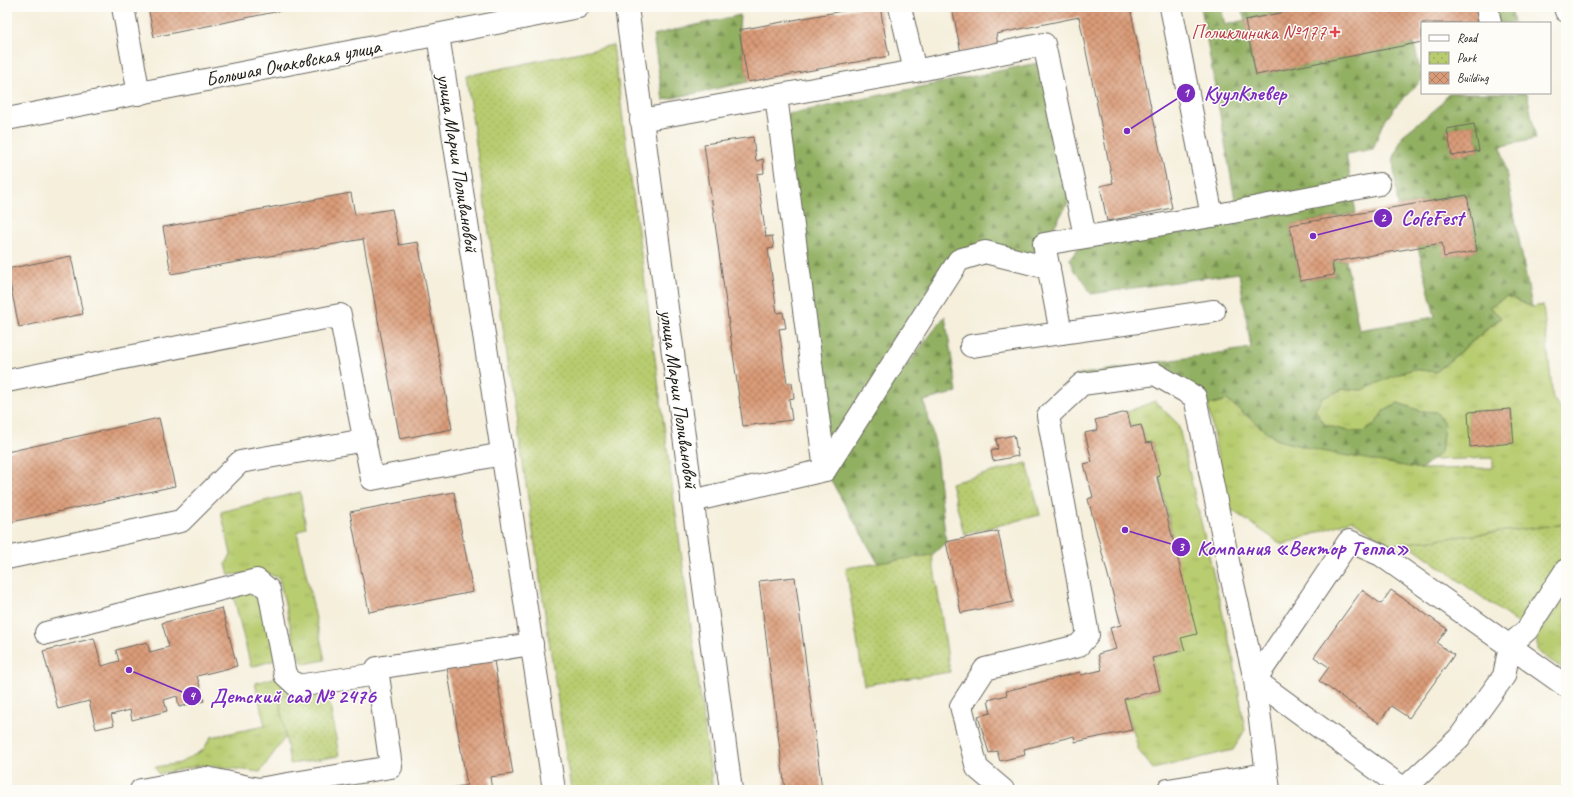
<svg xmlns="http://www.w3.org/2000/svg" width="1573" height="797" font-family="Caveat,sans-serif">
<defs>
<pattern id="grass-tufts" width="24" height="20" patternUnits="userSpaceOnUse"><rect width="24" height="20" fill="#b8cc6f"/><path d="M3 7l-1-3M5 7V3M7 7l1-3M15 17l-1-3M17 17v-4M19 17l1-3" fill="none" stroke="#9eaf60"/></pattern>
<pattern id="forest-firs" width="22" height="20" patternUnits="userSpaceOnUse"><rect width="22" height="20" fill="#92b062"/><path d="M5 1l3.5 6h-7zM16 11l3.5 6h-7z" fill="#768e50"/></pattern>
<pattern id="park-dots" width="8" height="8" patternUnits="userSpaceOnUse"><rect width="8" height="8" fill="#b8cc6f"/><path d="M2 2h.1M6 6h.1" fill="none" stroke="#9eaf60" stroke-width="1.8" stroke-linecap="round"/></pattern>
<pattern id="building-cross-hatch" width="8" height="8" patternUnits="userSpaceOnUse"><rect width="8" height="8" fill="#da9b78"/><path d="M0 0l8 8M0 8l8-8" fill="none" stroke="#b07e62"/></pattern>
</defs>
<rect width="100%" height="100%" fill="#fdfcf7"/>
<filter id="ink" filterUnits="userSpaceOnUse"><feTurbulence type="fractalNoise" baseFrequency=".025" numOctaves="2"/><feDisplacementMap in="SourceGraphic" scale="8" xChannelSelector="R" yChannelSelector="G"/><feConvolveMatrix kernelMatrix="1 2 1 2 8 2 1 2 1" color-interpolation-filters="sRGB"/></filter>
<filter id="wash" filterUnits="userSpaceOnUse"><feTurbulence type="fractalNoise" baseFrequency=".012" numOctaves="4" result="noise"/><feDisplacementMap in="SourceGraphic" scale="16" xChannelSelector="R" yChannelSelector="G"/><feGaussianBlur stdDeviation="0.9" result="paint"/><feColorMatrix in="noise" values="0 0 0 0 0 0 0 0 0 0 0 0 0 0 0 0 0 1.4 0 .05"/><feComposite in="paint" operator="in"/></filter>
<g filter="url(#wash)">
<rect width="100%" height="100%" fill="#f5efdc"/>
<g fill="url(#grass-tufts)" stroke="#6a7446" fill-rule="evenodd">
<path d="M1507,296L1532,307L1543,305L1553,399L1566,414V524L1390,545L1352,520L1283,545L1227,507L1208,405L1227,400L1277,440L1421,469L1493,468V458L1432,460L1441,452L1444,423L1436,412L1421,411L1398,403L1384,410L1375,425L1363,432L1347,431L1325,425L1315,410L1322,398L1343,389L1363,390L1386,379L1413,369L1436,372L1501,318L1489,307ZM1511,409L1514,443L1470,446L1468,412Z"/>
<polygon points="1155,401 1178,424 1234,662 1245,730 1233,750 1153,769 1139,751 1124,699 1160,690 1152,658 1185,650 1181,638 1176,553 1152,442 1146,443 1141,425 1131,427 1127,412"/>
<polygon points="300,492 306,527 297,532 325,660 304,664 296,650 279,578 264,572 229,575 226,564 231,554 221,512"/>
<polygon points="257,580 282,658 251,667 231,586"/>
<polygon points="1566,596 1566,671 1537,651 1537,635"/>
<polygon points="285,675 327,688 279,696 286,736 260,772 203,765 159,774 155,767 180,763 203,750 211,737 265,726 255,683"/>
</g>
<g fill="url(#forest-firs)" stroke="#57663f" fill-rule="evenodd">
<path d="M1201,7H1221L1225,25L1245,20L1240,7H1310L1245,20L1256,75L1414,43L1422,80L1396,106L1382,125L1373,149L1346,154L1356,213L1290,225L1300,281L1334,275L1332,262L1346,260L1359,330L1435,317L1418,247L1442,243L1445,257L1477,251L1467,195L1398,206L1393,160L1403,135L1437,108L1449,93H1527L1536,139L1501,146L1532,307L1507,296L1489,307L1501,317L1436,372L1413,369L1386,379L1363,390L1343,389L1322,398L1315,410L1325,425L1347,431L1363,432L1375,425L1384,410L1398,403L1421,411L1436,412L1444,423L1441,452L1421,469L1321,451L1277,440L1227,400L1208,405L1155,374L1082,384L1076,375L1251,348L1239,273L1091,294L1084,281L1074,271L1070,259L1079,247L1217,228L1237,211ZM1474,124L1479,151L1452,156L1447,129Z"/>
<polygon points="1490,7 1511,7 1514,23 1492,23"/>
<polygon points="740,15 739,30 748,82 663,100 653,35"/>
<polygon points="1047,61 1075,191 1044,244 1049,268 959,260 829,465 945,316 957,392 924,401 935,443 946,542 932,555 878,563 825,470 779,116"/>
</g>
<g fill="url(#park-dots)" stroke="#6a7446">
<polygon points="613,45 713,790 571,790 466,76"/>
<polygon points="1027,463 1040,515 964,534 951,483"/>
<polygon points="1566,524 1566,570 1527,630 1407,543"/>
<polygon points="932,555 950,672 864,685 846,568"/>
<polygon points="327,688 339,756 290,764 279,696"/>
</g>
<g id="blocks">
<g fill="url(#building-cross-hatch)">
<polygon points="148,7 293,7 294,8 154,37"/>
<polygon points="864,7 880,7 889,56 748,82 739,30"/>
<polygon points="952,7 1130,7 1172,208 1107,221 1100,186 1113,183 1079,17 996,34 998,45 961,53"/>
<polygon points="1310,7 1475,7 1478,23 1422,23 1422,42 1256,75 1245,20"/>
<polygon points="1474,124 1479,151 1452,156 1447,129"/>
<polygon points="753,137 756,161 763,159 764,173 757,174 766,237 772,236 774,248 768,249 777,313 783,312 786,328 779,329 787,383 792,383 794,398 789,399 792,420 743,426 704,144"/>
<polygon points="351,193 355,215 392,209 399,245 418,242 452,429 400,439 363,239 171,274 163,227"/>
<polygon points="1467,195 1477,251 1444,257 1442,243 1332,262 1334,275 1300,281 1290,225"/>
<polygon points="71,256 83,314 19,327 7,269"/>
<polygon points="1511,409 1514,443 1470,447 1468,412"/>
<polygon points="1127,412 1131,427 1141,425 1146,443 1152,442 1160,476 1157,477 1197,634 1181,638 1185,650 1152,658 1160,690 1124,699 1132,730 1075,742 1074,736 1024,749 1025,755 1000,761 997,751 989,753 978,716 991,713 988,700 1007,695 1006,691 1080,672 1081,675 1102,670 1098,654 1116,649 1110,628 1121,625 1088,499 1093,497 1084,464 1092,462 1085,433 1098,430 1095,420"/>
<polygon points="159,418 175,486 7,523 7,452"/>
<polygon points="1014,435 1018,456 993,461 991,451 998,449 996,439"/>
<polygon points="454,492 473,592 369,612 350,512"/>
<polygon points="998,531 1013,602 961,613 946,542"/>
<polygon points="795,577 822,790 785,790 759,581"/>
<polygon points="1362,590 1381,604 1391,590 1447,629 1437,643 1454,655 1409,718 1391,706 1379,723 1319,681 1329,667 1314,657"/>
<polygon points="222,608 237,666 197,676 204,701 179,707 177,696 164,700 167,711 132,720 130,710 111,715 114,725 96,729 89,701 58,709 43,651 94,638 102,666 119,661 116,650 147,642 150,652 169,647 162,623"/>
<polygon points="493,655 513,774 490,777 492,790 439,790 467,785 446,662"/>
</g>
</g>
</g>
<g filter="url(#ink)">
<use href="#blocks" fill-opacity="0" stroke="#68665f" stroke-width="1"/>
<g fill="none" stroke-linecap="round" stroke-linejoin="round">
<g stroke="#68665f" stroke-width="24">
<g id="minor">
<polyline points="123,7 139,94"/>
<polyline points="627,7 731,790"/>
<polyline points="900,7 915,71 1044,44 1085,236"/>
<polyline points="1171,7 1212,216 1379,184"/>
<polyline points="1487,7 1490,23"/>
<polyline points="1565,7 1566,11"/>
<polyline points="438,35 554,790"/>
<polyline points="7,119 578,7"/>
<polyline points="641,120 915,71"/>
<polyline points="1212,216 1044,244 1061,333 1214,311"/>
<polyline points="971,346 1061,333"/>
<polyline points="7,381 340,315 372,479 502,454"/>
<polyline points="825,470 959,260 985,252 1049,268"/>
<polyline points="692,501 825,470 776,96"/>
<polyline points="7,558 181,521 240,462 365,440"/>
<polyline points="1566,570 1527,630 1510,645 1504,676 1459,738 1404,789 1255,680 1349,541 1381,555 1566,686"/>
<polyline points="46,633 257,580 269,590 285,675 297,686 377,674"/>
<polyline points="141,790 206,778 258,789 391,767 377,668 532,644"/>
<polyline points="1003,790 977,768 961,706 985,669 1078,646 1088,635 1048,416 1082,384 1155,374 1195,397 1230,571 1255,680 1269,790"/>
<polyline points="1168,790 1266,774"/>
</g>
</g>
<use href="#minor" stroke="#fff" stroke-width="22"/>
</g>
</g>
<path fill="#e0444e" stroke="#fdfcf7" stroke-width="1.5" d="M1333 26h4v4h4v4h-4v4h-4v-4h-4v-4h4z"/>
<g text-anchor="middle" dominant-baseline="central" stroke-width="3" stroke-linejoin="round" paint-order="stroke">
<g font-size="20" fill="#be3a42" stroke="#fdfcf7" text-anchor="end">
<text x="1326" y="32">Поликлиника №177</text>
</g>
<g font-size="20" fill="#1c1c1c" stroke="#fdfcf7">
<text transform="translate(293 63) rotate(-11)">Большая Очаковская улица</text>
<text transform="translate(458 163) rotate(81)">улица Марии Поливановой</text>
<text transform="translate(679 399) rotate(82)">улица Марии Поливановой</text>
</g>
</g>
<path fill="none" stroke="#7b2cbf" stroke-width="1.5" d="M1127 131L1186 93M1313 236L1383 218M1125 530L1181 547M129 670L192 696"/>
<g fill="#7b2cbf" stroke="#fdfcf7" stroke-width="1.5">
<circle cx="1127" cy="131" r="4"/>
<circle cx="1313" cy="236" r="4"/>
<circle cx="1125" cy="530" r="4"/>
<circle cx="129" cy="670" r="4"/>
<circle cx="1186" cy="93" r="10"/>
<circle cx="1383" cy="218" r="10"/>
<circle cx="1181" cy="547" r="10"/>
<circle cx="192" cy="696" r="10"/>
</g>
<g font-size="12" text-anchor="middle" font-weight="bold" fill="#fff">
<text x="1186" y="97">1</text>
<text x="1383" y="222">2</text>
<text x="1181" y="551">3</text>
<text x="192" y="700">4</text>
</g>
<g font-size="21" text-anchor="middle" font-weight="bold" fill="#7b2cbf" stroke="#fdfcf7" stroke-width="3" stroke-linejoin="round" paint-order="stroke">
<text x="1245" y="100">КуулКлевер</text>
<text x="1432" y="225">CofeFest</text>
<text x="1303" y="555">Компания «Вектор Тепла»</text>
<text x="293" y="703">Детский сад № 2476</text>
</g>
<rect width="1573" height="797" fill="none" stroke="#fdfcf7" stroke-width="24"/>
<rect x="1421" y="22" width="130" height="72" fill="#fdfcf7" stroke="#a3a29f"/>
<rect x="1429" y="35" width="20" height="6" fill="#ffffff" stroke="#a3a29f"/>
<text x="1457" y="42" font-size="12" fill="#1c1c1c">Road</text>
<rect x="1429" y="52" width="20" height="12" fill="url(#park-dots)" stroke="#a3a29f"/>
<text x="1457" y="62" font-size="12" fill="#1c1c1c">Park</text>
<rect x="1429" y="72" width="20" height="12" fill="url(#building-cross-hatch)" stroke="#a3a29f"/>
<text x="1457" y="82" font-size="12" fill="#1c1c1c">Building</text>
</svg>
